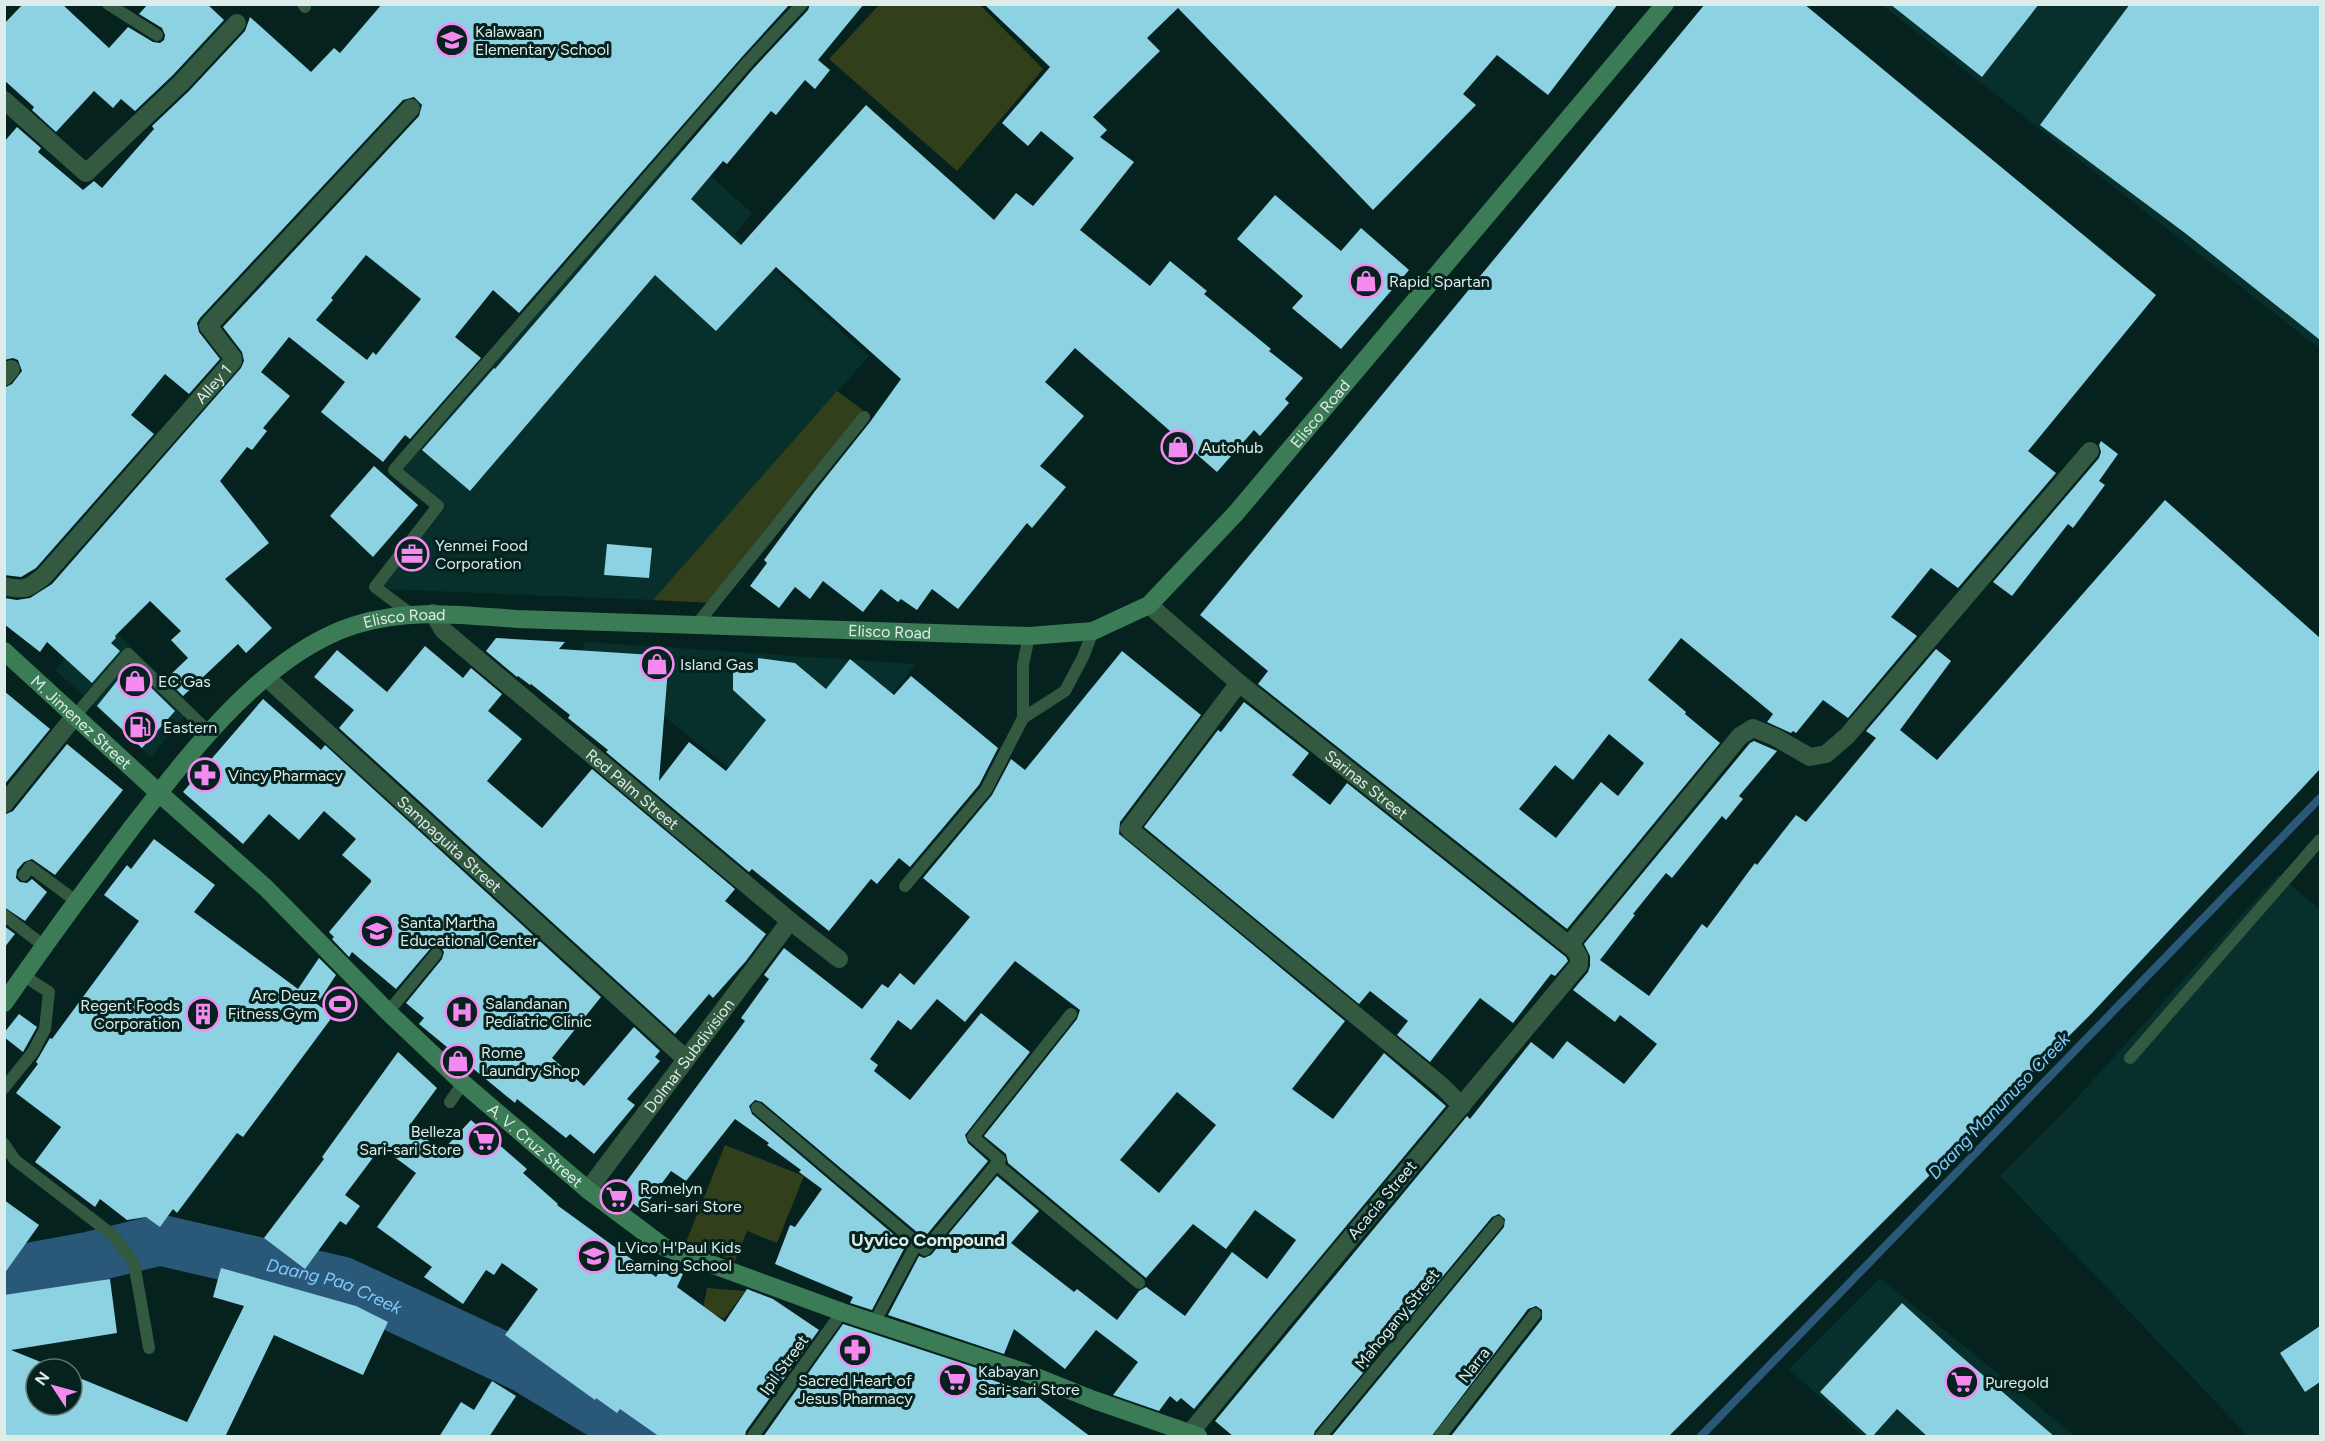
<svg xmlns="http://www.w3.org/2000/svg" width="2325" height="1441" font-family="Figtree,sans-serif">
<rect width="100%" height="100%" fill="#06221f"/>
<g fill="#072f2b">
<polygon points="1882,5 2320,5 2320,349"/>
<polygon points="679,148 752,213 735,234 869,356 653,600 380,589 446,507 399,470"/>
<polygon points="102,618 192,707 151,757 55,670"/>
<polygon points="586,642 916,664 791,819 581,649"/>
<polygon points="2278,875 2320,909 2320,1436 2248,1436 2000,1176 2065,1111"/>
<polygon points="1880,1278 2075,1436 1857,1436 1859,1433 1789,1369"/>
</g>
<g fill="#323f1b">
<polygon points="979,4 1043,69 957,171 829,59 879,5"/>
<polygon points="837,391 863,410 711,603 653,600"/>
<polygon points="725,1145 804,1176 777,1243 747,1231 735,1261 686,1242"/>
<polygon points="707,1288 745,1291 724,1319 703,1309"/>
</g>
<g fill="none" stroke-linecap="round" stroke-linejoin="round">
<polyline stroke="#2a5878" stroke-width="8" points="1701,1436 2320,798"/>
<path stroke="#2a5878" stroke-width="51" id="s1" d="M4,1273L90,1257L160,1240L342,1282L524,1367L638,1436"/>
</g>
<g fill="#8cd2e2" fill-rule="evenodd">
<polygon points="23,4 62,4 109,48 128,27 153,42 160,43 164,40 165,35 162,28 139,14 148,4 207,4 224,20 173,75 135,111 121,99 113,108 94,91 56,132 32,110 34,107 4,80 4,24"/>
<path d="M382,4H790L741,58L519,313L493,290L455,337L481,358L410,439L405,435L383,462L321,412L345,382L289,337L261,372L290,396L263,428L267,431L252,450L247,447L220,481L269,543L225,579L272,628L246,653L238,644L183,696L166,679L188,658L171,640L181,631L150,601L115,636L116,638L111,643L120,651L92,683L47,642L40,652L4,624V598L17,600L30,598L52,584L241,368L244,361L242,352L223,327L419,116L422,105L414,97L403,100L200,318L197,323L199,332L220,359L189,394L165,374L131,415L154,434L36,568L21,577L4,575V388L12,384L22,371L18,360L13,358L4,360V142L17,127L41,148L38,152L83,190L94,181L102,188L154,129L152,126L189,91L245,31L250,17L311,72L334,48L340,53ZM366,255L421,299L376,355L373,352L367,360L316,320L333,300L331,298Z"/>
<polygon points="810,4 864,4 818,60 830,70 815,89 805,80 776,115 771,111 727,164 723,161 691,199 741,245 866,105 994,220 1016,193 1033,206 1074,158 1041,131 1028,146 1002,123 1050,67 984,4 1618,4 1548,95 1497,55 1463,94 1476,105 1373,210 1178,8 1147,38 1160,51 1093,117 1107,130 1100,137 1134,162 1080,230 1150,286 1170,261 1207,291 1204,294 1271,349 1269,351 1303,378 1285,399 1289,403 1260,436 1254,430 1217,472 1075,348 1045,382 1084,416 1040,466 1066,487 1032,528 1027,523 958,609 932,589 917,610 901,599 898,602 881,589 863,612 823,581 810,599 795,587 779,608 750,586 767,563 764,560 815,491 870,422 901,379 776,267 716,331 655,275 470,491 422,450 494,368 495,369 753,69 808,10"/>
<path d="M1705,4H1804L2156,295L2028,451L2056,473L1958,588L1931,568L1891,617L1917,636L1848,718L1823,700L1796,733L1793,731L1791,733L1767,722L1773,714L1681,638L1648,680L1686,712L1685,714L1720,743L1567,929L1258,684L1268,671L1200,615ZM1609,734L1644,763L1618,796L1601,782L1556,838L1519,809L1555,765L1573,780Z"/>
<polygon points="1890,4 2039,4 1982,77"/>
<polygon points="2130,4 2320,4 2320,340 2185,233 2040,125"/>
<polygon points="1275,195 1341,251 1361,228 1409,270 1341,349 1292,308 1303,296 1237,239"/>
<polygon points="2101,441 2118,454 2099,481 2105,485 2073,528 2068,524 2012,596 1993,582 2099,458 2101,452 2099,445"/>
<polygon points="374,466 418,505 373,557 330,516"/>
<polygon points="2165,500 2320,638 2320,769 2092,1013 1668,1437 1451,1436 1542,1319 1542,1310 1536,1306 1528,1309 1431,1437 1331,1437 1504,1227 1505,1219 1499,1214 1492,1217 1315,1431 1313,1437 1234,1437 1215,1421 1467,1116 1470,1119 1531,1042 1553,1059 1567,1041 1624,1084 1657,1044 1620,1015 1615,1022 1573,990 1588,972 1590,966 1590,956 1584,944 1750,743 1754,741 1777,751 1739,796 1743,799 1726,820 1722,816 1672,878 1666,873 1633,914 1635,915 1600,960 1649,996 1702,924 1707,928 1755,863 1757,865 1796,815 1806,822 1876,738 1866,731 1936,649 1951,661 1900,730 1937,760"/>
<polygon points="607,544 652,548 649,578 604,575"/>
<polygon points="496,638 565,642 559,649 669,656 659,781 689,742 726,771 766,720 733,690 733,668 758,670 758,658 795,663 826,689 850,659 894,695 911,676 998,748 979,785 910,867 899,858 877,884 871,879 829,931 752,869 749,872 606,752 608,750 568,718 570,715 531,684 530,685 518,676 517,677 486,651"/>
<polygon points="425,646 463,678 471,668 502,694 488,711 522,739 487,781 542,828 592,769 735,889 725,901 766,934 746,961 713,998 709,994 675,1034 339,728 354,710 314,677 337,650 387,692"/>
<path d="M1122,651L1201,715L1120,822L1119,834L1345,1021L1292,1089L1333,1119L1384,1053L1446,1106L1194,1409L1181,1398L1177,1402L1170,1396L1159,1411L1113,1395L1138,1362L1096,1330L1065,1369L1014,1329L1004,1354L888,1315L919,1256L924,1258L931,1255L997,1176L1039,1211L1011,1243L1074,1292L1077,1289L1117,1320L1139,1291L1146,1287L1185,1316L1232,1252L1267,1279L1296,1240L1255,1210L1226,1249L1193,1224L1146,1278L1008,1163L1006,1154L984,1136L1077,1019L1080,1010L1015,961L965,1022L937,999L911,1030L898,1020L870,1059L878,1065L874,1071L910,1100L981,1013L1030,1052L965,1135L968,1143L988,1161L924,1238L762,1102L755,1100L749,1106L752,1114L906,1245L872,1310L850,1303L853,1297L775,1264L790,1225L795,1227L822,1189L799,1172L801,1170L767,1145L769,1143L735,1119L686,1181L671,1171L642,1210L618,1193L745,1021L741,1018L769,979L764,975L784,948L862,1009L882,984L888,988L900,973L914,985L970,917L923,878L992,795L1011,759L1025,770ZM1177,1092L1216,1125L1159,1193L1120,1160Z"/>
<polygon points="129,666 175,711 142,748 97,706"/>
<polygon points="4,691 50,729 4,785"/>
<polygon points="263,699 321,750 325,745 601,997 552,1058 584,1086 634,1027 660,1051 655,1057 660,1061 627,1099 635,1105 594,1154 570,1134 566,1138 517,1099 515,1103 419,1024 424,1018 406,1003 442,959 444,952 441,947 434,946 430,949 396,989 352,952 349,957 332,939 334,937 329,932 371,882 371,880 342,855 356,839 324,811 299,840 269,814 243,844 183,792"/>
<polygon points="1244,702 1309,753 1292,775 1330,805 1347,783 1566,957 1568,961 1555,976 1551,974 1513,1023 1480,998 1430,1062 1397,1035 1408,1021 1370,991 1359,1004 1144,827 1218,730 1221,732"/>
<polygon points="67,744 123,790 55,875 32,859 24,862 17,870 16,878 20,882 27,883 32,879 47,892 25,921 4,907 4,815 13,811"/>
<polygon points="154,839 215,885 194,912 298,989 319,958 336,975 317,1004 333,1016 243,1137 237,1133 177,1213 173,1209 160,1227 146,1217 127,1220 100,1199 95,1207 35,1162 61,1127 16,1093 38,1064 36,1062 50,1038 52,1039 139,921 104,895 127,865 131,869"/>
<polygon points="4,926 15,934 4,948"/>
<polygon points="19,1014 37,1027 23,1052 4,1037 4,1033"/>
<polygon points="398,1052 437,1088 409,1126 442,1151 471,1120 527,1169 523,1173 558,1204 557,1205 656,1277 662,1267 683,1274 677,1287 725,1322 747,1289 773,1299 819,1330 746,1431 745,1437 660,1437 620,1409 617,1413 596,1398 595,1400 505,1335 538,1289 502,1263 494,1275 486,1270 463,1304 424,1277 432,1267 377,1227 416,1173 381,1147 345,1195 360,1206 346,1225 340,1221 305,1269 264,1238 324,1159 322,1157"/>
<polygon points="4,1200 39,1225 4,1274"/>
<polygon points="221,1268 356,1306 388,1322 363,1375 274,1335 225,1437 4,1437 4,1295 110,1279 117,1333 11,1350 58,1369 36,1369 36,1405 72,1405 72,1375 187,1422 244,1306 213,1297"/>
<polygon points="1902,1303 1956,1352 2055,1437 1928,1437 1897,1409 1872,1437 1869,1437 1820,1392"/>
<polygon points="843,1324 995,1374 992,1380 1035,1395 1091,1437 763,1437"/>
<polygon points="2320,1326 2320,1382 2305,1392 2280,1353"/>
<polygon points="492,1381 516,1396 489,1437 439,1437 461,1402 474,1410"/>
</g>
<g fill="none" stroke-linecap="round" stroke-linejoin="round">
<g stroke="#335941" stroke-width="12">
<polyline points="108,4 157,35"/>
<polyline points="303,4 305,7"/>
<polyline points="411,614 375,587 438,506 394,470 747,63 802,4"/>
<polyline points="697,624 864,417"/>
<polyline points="74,717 128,654 209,732"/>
<polyline points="1023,718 1065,691 1083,657 1093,631"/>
<polyline points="24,875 30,867 76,901"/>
<polyline points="905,886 986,790 1023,718 1023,665 1029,636"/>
<polyline points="4,915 44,946"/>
<polyline points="388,1012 436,954"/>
<polyline points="2130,1058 2320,840"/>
<polyline points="4,1088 33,1052 45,1029 49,992 24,976"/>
<polyline points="450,1102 463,1083"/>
<polyline points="757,1108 925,1250 1000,1160 973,1137 1071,1014"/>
<polyline points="4,1144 15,1160 114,1236 134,1263 149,1348"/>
<polyline points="996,1164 1139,1283"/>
<polyline points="874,1323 917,1243"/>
<polyline points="753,1436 842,1312"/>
<polyline points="1321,1436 1498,1222"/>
<polyline points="1440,1436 1535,1314"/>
</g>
<g stroke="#335941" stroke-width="18">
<polyline points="4,100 86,173 181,83 237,23"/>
<polyline points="4,377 11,369"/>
<path id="s2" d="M4,586C25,591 28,589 44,576L233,361V358L208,326L411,108"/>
<path id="s3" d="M1149,605L1239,683L1575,950L1579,957V965L1323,1271L1190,1433"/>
<path id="s4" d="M433,613L443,630L790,921L839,959"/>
<path id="s5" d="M266,677L686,1059"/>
<polyline points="1239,683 1129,829 1443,1087 1462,1106"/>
<polyline points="4,804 74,717"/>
<polyline points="1569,945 1740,736 1753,728 1775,737 1810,757 1826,754 1847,736 2090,451"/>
<path id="s6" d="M588,1190L790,921"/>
</g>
<g stroke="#3b7b55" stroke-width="18">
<path id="s7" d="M4,651L159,793L266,888L388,1012L463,1083L588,1190L664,1247L842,1312L1024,1372L1094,1400L1198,1436"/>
<path id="s8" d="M4,1003C45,944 87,887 130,830C187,757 263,654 355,625C408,608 462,615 517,619L1029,636L1093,631L1149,605L1236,513L1665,4"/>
</g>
</g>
<defs>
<g id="school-ring" transform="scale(1.725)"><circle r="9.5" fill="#06221f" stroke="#f489f0" stroke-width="1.5"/><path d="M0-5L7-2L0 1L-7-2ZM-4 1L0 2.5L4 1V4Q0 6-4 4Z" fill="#f489f0"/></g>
<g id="shop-ring" transform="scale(1.725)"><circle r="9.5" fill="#06221f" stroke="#f489f0" stroke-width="1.5"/><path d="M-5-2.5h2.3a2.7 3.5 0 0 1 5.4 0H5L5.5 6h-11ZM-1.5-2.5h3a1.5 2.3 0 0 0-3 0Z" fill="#f489f0"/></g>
<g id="office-ring" transform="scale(1.725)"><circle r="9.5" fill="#06221f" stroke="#f489f0" stroke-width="1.5"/><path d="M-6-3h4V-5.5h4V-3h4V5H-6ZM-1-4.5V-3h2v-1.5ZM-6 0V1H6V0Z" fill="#f489f0"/></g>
<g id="fuel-ring" transform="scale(1.725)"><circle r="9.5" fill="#06221f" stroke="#f489f0" stroke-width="1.5"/><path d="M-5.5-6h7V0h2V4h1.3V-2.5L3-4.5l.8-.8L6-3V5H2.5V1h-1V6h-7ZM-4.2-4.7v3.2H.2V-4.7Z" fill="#f489f0"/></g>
<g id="pharmacy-ring" transform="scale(1.725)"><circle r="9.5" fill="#06221f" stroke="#f489f0" stroke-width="1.5"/><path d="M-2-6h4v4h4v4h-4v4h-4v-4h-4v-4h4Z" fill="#f489f0"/></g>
<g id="stadium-ring" transform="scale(1.725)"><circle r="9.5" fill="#06221f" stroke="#f489f0" stroke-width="1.5"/><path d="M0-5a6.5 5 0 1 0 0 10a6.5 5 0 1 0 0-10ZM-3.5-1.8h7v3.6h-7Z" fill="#f489f0"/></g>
<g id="hospital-ring" transform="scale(1.725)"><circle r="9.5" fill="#06221f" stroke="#f489f0" stroke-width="1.5"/><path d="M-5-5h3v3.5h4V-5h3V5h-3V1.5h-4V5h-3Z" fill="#f489f0"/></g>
<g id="building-ring" transform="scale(1.725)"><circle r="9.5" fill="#06221f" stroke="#f489f0" stroke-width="1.5"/><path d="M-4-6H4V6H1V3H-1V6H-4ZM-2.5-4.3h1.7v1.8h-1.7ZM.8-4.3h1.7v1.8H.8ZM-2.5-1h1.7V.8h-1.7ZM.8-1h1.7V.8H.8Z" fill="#f489f0"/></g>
<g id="supermarket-ring" transform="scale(1.725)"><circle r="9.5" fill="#06221f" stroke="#f489f0" stroke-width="1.5"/><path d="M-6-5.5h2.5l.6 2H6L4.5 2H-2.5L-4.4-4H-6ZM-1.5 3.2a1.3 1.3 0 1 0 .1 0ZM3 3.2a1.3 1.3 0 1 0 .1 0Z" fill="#f489f0"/></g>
</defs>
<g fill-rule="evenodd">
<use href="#school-ring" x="452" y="40"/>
<use href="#shop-ring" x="1366" y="281"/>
<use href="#shop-ring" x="1178" y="447"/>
<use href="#office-ring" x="412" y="554"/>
<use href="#shop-ring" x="657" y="664"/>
<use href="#shop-ring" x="135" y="681"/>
<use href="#fuel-ring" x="140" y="727"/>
<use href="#pharmacy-ring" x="205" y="775"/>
<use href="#school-ring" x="377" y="931"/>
<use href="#stadium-ring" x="340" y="1004"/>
<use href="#hospital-ring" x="462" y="1012"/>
<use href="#building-ring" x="203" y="1014"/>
<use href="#shop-ring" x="458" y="1061"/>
<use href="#supermarket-ring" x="484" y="1140"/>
<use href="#supermarket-ring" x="617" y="1197"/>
<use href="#school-ring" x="594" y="1256"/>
<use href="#pharmacy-ring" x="855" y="1350"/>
<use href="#supermarket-ring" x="955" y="1380"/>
<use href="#supermarket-ring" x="1962" y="1382"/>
</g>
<g text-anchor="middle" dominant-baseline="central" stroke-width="6" stroke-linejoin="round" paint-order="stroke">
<g font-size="16" fill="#ddece9" stroke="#06221f" text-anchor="start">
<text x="475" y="31">Kalawaan<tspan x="475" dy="18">Elementary School</tspan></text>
<text x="1389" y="281">Rapid Spartan</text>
<text x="1201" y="447">Autohub</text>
<text x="435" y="545">Yenmei Food<tspan x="435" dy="18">Corporation</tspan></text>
<text x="680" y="664">Island Gas</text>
<text x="158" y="681">EC Gas</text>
<text x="163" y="727">Eastern</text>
<text x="228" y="775">Vincy Pharmacy</text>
<text x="400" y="922">Santa Martha<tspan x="400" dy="18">Educational Center</tspan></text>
<text x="317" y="995" text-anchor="end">Arc Deuz<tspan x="317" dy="18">Fitness Gym</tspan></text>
<text x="485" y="1003">Salandanan<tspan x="485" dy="18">Pediatric Clinic</tspan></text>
<text x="180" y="1005" text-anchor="end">Regent Foods<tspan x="180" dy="18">Corporation</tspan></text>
<text x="481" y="1052">Rome<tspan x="481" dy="18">Laundry Shop</tspan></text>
<text x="461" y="1131" text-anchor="end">Belleza<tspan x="461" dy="18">Sari-sari Store</tspan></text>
<text x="640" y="1188">Romelyn<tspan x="640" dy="18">Sari-sari Store</tspan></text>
<text x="617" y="1247">LVico H'Paul Kids<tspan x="617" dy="18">Learning School</tspan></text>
<text x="978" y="1371">Kabayan<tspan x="978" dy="18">Sari-sari Store</tspan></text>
<text x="855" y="1380" text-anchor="middle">Sacred Heart of<tspan x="855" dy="18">Jesus Pharmacy</tspan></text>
<text x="1985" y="1382">Puregold</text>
</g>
<g font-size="16" fill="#ddece9" stroke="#06221f">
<text stroke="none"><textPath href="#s2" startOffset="300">Alley 1</textPath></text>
<text stroke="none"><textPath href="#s8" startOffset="1581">Elisco Road</textPath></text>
<text stroke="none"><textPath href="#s8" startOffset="573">Elisco Road</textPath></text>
<text stroke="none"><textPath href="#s8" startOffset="1059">Elisco Road</textPath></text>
<text stroke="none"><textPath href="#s7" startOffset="105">M. Jimenez Street</textPath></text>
<text stroke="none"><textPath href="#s3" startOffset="282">Sarinas Street</textPath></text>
<text stroke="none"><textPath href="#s4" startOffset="267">Red Palm Street</textPath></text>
<text stroke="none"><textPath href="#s5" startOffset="248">Sampaguita Street</textPath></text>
<text stroke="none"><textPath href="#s6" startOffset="168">Dolmar Subdivision</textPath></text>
<text stroke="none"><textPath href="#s7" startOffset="726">A. V. Cruz Street</textPath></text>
<text transform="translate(1382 1200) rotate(-50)">Acacia Street</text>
<text transform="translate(1397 1319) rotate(-51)">Mahogany Street</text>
<text transform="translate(784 1365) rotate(-54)">Ipil Street</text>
<text transform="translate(1474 1365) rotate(-52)">Narra</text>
</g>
<g font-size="18" font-style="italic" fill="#81c8fd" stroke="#06221f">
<text transform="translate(1999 1106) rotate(-46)">Daang Manunuso Creek</text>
<text stroke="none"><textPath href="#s1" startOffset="340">Daang Paa Creek</textPath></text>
</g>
<g font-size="18" font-weight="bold" fill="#ddece9" stroke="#06221f">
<text x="928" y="1240">Uyvico Compound</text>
</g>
</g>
<rect width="2325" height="1441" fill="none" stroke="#ddece9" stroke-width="12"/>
<g transform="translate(54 1387) rotate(306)"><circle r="28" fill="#06221f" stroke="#5c7370" stroke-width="1.5"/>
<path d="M0-4.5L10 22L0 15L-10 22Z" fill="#f489f0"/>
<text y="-9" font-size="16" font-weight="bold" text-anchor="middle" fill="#ddece9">N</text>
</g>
</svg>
